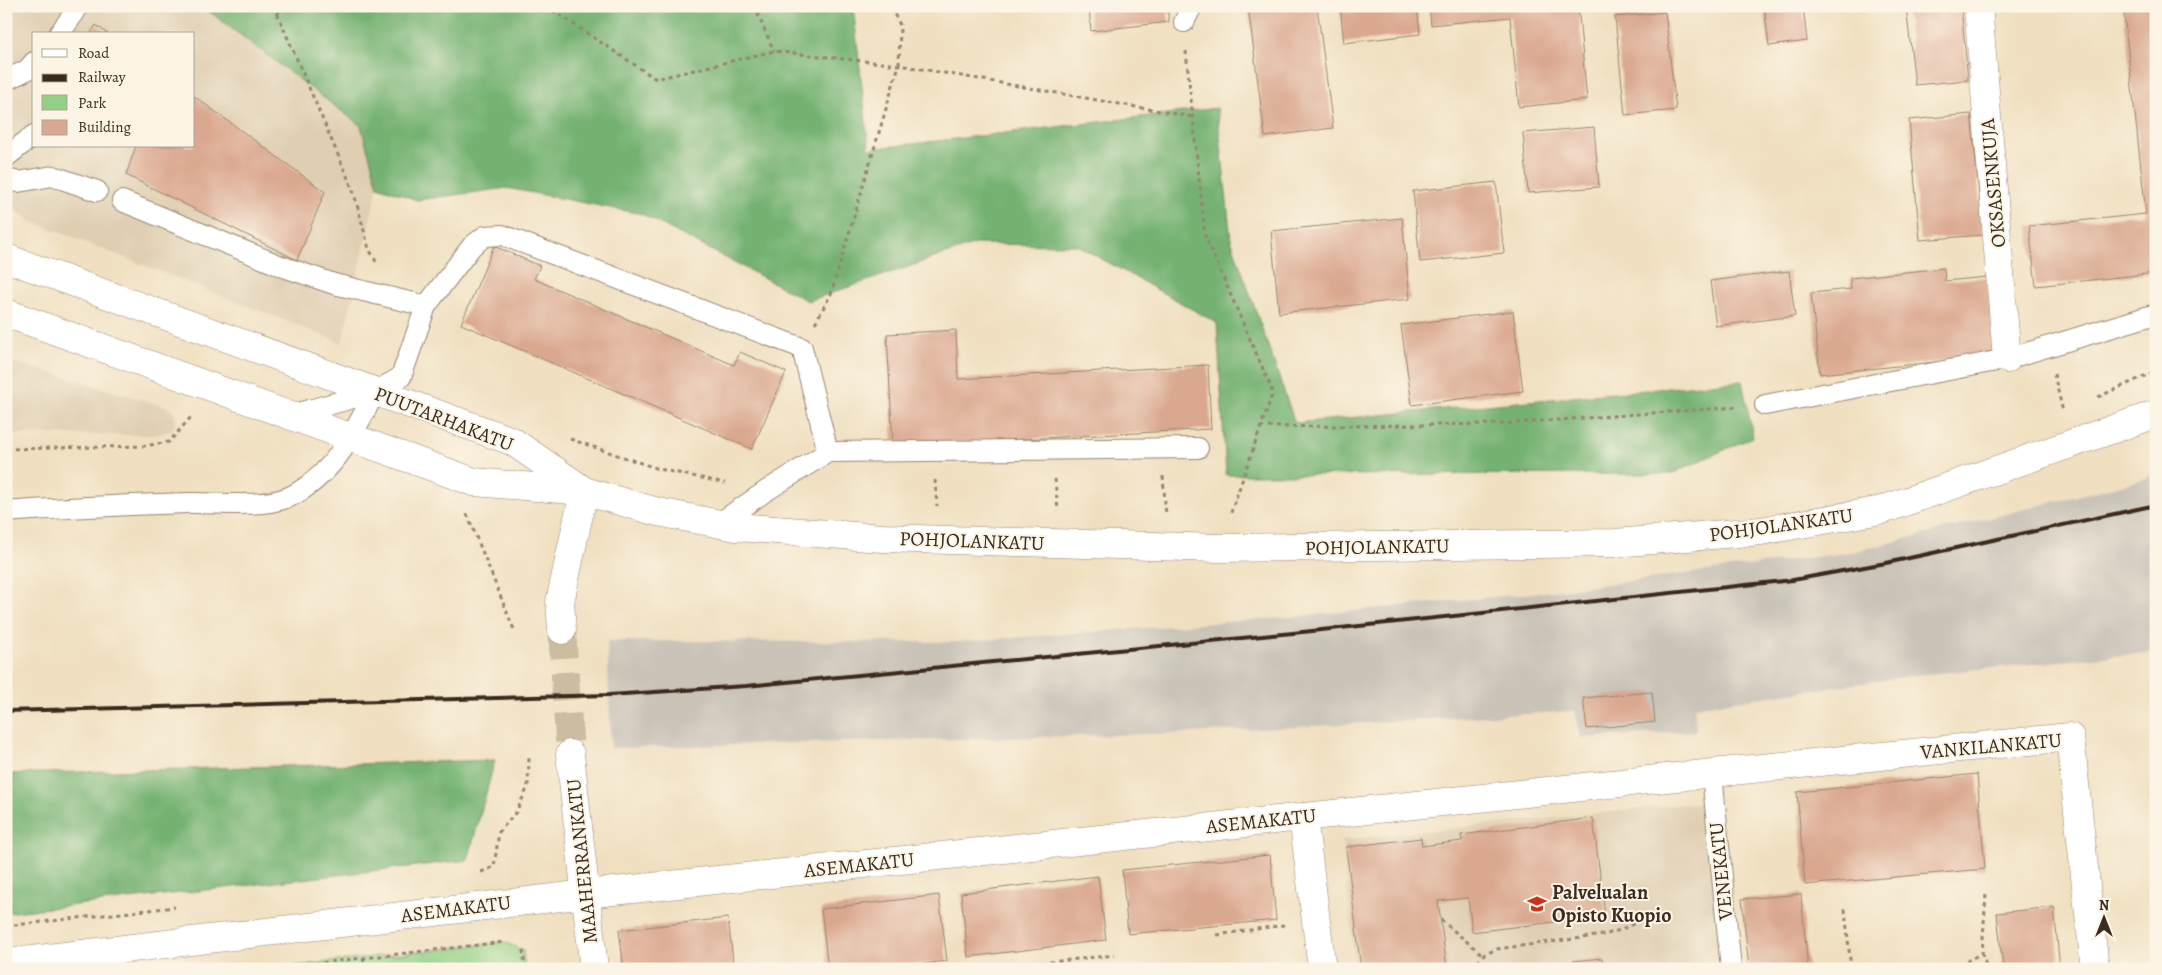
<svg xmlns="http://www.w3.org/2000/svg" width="2162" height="975" font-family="Alegreya,serif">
<rect width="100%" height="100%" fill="#fcf5e5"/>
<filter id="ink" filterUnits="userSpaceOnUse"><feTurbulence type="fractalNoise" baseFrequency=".02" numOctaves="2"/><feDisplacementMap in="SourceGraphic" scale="10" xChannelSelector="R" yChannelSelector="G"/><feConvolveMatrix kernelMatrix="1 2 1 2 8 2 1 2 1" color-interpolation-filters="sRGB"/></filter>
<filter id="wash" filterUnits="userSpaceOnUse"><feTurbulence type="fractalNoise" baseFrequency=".0096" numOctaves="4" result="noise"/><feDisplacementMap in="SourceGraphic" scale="20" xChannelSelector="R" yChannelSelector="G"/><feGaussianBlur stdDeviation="1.12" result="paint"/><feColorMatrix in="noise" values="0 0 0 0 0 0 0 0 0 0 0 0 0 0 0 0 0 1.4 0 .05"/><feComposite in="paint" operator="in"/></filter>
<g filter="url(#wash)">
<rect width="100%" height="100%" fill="#f0e0c1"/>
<g fill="#dfceb1" fill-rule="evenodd">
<path d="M6,6H202L361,127L378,186L342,343L31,221L6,204ZM34,34H194V146H34Z"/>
<polygon points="6,360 167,407 175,415 175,425 170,431 156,435 6,434"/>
<polygon points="1714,801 1731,969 1356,969 1342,840"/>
</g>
<polygon fill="#c9c3b8" points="2156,474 2156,652 1918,675 1694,707 1696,731 1581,738 1575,711 1192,733 611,748 607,641 955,642 1279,618 1554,591 1853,552 2133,482"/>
<polygon fill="#92d085" stroke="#667d52" points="504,942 523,950 525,969 267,969"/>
<g fill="#75b272" stroke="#586e48">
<polygon points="202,6 853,6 869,149 1217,108 1231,240 1295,423 1742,381 1753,437 1671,474 1226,475 1217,323 1077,245 975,244 808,301 642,214 507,188 417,200 378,186 361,126"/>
<polygon points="495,760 468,860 6,913 6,774"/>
</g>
<g id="blocks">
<g fill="#daa78f">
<polygon points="1089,6 1167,6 1169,22 1091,31"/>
<polygon points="1248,6 1317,6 1333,128 1265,137"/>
<polygon points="1340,6 1417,6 1420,34 1344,43"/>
<polygon points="1429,6 1578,6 1587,100 1519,107 1510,17 1431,25"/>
<polygon points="1764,6 1803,6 1807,41 1769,46"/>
<polygon points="1906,6 1961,6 1968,80 1915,85"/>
<polygon points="2123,6 2156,6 2156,273 2036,286 2029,226 2146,214"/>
<polygon points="1665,12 1676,110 1625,115 1615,17"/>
<polygon points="96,25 108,34 90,34"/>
<polygon points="194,96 325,192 297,260 126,175 136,146 194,146"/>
<polygon points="1971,114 1983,235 1920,240 1909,120"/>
<polygon points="1594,127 1599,187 1528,193 1523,133"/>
<polygon points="1496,182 1504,253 1420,262 1413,191"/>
<polygon points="1402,218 1410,299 1279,313 1271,231"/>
<polygon points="494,246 540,266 534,279 734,365 740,352 786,372 752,449 461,324"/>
<polygon points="1944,268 1945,281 1987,277 1995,356 1820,374 1811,293 1851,289 1850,278"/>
<polygon points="1789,271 1795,316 1716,326 1710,281"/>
<polygon points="1513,311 1523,391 1412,405 1401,325"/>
<polygon points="956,330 958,379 1208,365 1211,429 893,446 887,334"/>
<polygon points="1652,692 1655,722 1587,729 1583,698"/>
<polygon points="1977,774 1985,869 1805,885 1797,792"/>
<polygon points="1593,818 1605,916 1472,932 1468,898 1438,901 1447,969 1361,969 1346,847 1421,838 1422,846 1462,841 1461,835"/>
<polygon points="1270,855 1276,920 1128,934 1122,870"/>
<polygon points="1098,876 1106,940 968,957 961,893"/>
<polygon points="1801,894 1808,969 1749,969 1742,899"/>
<polygon points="939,895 947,961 884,969 828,969 821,909"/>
<polygon points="2054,907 2060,969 2003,969 1997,913"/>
<polygon points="728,918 734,969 624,969 619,930"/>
<polygon points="1602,958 1603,969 1574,969 1573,961"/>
</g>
</g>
</g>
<g filter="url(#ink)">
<use href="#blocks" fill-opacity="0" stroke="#968570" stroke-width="1"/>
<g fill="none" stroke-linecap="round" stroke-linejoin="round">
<polyline stroke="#ccbca0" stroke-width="28" stroke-dasharray="28 14" stroke-linecap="butt" points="562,630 570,754"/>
<g stroke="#968570" stroke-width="22">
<g id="service">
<polyline points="1184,22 1192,6"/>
<polyline points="59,34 75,12"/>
<polyline points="6,80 27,70 34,62"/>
<polyline points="6,157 34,135"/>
<polyline points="6,179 18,182 53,176 97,191"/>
<polyline points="122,201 281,266 334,284 426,306 401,377 375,392 291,415"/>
<polyline points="426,306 472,246 485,236 502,235 802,348 828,452 766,491 719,523"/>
<polyline points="1765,405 2007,359 2156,314"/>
<polyline points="828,452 1198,448"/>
<path d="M6,512C67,507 128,505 189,503C221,502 269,510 297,493C336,470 355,431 375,392"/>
<polyline points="1712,774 1731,969"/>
</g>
</g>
<g stroke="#968570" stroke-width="29">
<g id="minor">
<polyline points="1978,6 2007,359"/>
<polyline points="1303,817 1322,969"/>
<polyline points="586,894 1732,771 2070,737 2095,969"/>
</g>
</g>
<g stroke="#968570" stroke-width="29">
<g id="secondary">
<polyline points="6,258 512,441 583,490"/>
<polyline points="6,313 474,482 584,491 658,512 736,527 882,538 1219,548 1615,543 1761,531 1882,510 2156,414"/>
<polyline points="562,630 560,602 584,491"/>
<polyline points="570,754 594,969"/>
<polyline points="6,963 586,894"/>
</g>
</g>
<g stroke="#968570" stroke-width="3" stroke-dasharray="4 4" stroke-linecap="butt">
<polyline points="274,6 353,190 369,249 378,265"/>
<polyline points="546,6 656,79 774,51 899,65 1193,117"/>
<polyline points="754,6 774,51"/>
<polyline points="276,14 291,6"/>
<polyline points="1186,51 1205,236 1273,392 1230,515"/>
<polyline points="815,323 831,294 899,65 900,25 890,6"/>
<polyline points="2054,374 2063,412"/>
<polyline points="2098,397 2156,371"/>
<polyline points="1260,427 1500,424 1737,407"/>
<polyline points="570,439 659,469 725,483"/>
<polyline points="6,449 144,446 169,442 192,416"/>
<polyline points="1163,476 1166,515"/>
<polyline points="1055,479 1058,511"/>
<polyline points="935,480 937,506"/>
<polyline points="467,514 515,632"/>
<polyline points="481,872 494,867 499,832 516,812 528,787 529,758"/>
<polyline points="1845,909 1851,969"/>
<polyline points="1441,920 1483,955"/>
<polyline points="6,926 175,907"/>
<polyline points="1217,935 1284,925"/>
<polyline points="523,950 525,969"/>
<polyline points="1982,953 1987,969"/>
<polyline points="363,958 365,969"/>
<polyline points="267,969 504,942"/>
<polyline points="986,969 1115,955"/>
<polyline points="1473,969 1483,955 1497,949 1604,935 1620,930 1642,920"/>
<polyline points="1952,969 1982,953 1986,894"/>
</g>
<use href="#service" stroke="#fff" stroke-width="20"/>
<use href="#minor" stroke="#fff" stroke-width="28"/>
<use href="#secondary" stroke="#fff" stroke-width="28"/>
<polyline stroke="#3b2a1e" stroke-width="4" points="6,711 609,695 746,686 1293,633 1793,580 1886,563 2156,505"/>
</g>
</g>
<defs>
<g id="school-bare" transform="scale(1.5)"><path d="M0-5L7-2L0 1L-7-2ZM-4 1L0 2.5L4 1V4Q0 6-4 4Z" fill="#c8321e" stroke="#fcf5e5" stroke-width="2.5" paint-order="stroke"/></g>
</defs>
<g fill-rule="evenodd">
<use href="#school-bare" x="1537" y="904"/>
</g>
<g text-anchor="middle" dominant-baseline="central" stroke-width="4" stroke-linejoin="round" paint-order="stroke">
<g font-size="20" fill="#3b2a1e" stroke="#fcf5e5">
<text transform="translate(1993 183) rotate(-95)">OKSASENKUJA</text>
<text transform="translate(444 419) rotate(21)">PUUTARHAKATU</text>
<text transform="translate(1781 525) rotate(-8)">POHJOLANKATU</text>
<text transform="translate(972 541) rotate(2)">POHJOLANKATU</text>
<text transform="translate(1377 547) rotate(-1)">POHJOLANKATU</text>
<text transform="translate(1991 746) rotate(-5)">VANKILANKATU</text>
<text transform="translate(1261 821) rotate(-6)">ASEMAKATU</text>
<text transform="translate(582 861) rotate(-96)">MAAHERRANKATU</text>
<text transform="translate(859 865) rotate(-6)">ASEMAKATU</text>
<text transform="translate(1721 871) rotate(-96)">VENEKATU</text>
<text transform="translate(456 909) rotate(-7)">ASEMAKATU</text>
</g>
<g font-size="20" font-weight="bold" fill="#3b2a1e" stroke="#fcf5e5" text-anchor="start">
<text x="1552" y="892">Palvelualan<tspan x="1552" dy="23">Opisto Kuopio</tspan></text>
</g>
</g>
<rect width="2162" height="975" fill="none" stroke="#fcf5e5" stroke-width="25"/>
<rect x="32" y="32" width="162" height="115" fill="#fcf5e5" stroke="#afa495"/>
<rect x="42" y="49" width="25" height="8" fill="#ffffff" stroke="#afa495"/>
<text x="78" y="58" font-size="15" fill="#3b2a1e">Road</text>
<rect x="42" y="74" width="25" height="8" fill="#3b2a1e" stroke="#afa495"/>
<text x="78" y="82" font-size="15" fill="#3b2a1e">Railway</text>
<rect x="42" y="95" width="25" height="15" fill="#92d085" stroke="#afa495"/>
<text x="78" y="108" font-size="15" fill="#3b2a1e">Park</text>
<rect x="42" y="120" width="25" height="15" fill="#daa78f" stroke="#afa495"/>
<text x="78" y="132" font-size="15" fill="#3b2a1e">Building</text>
<g transform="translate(2104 918)" stroke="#fcf5e5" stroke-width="4" paint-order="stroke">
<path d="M0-4L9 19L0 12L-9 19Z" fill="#3b2a1e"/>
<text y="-8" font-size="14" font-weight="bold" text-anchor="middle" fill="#3b2a1e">N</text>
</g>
</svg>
